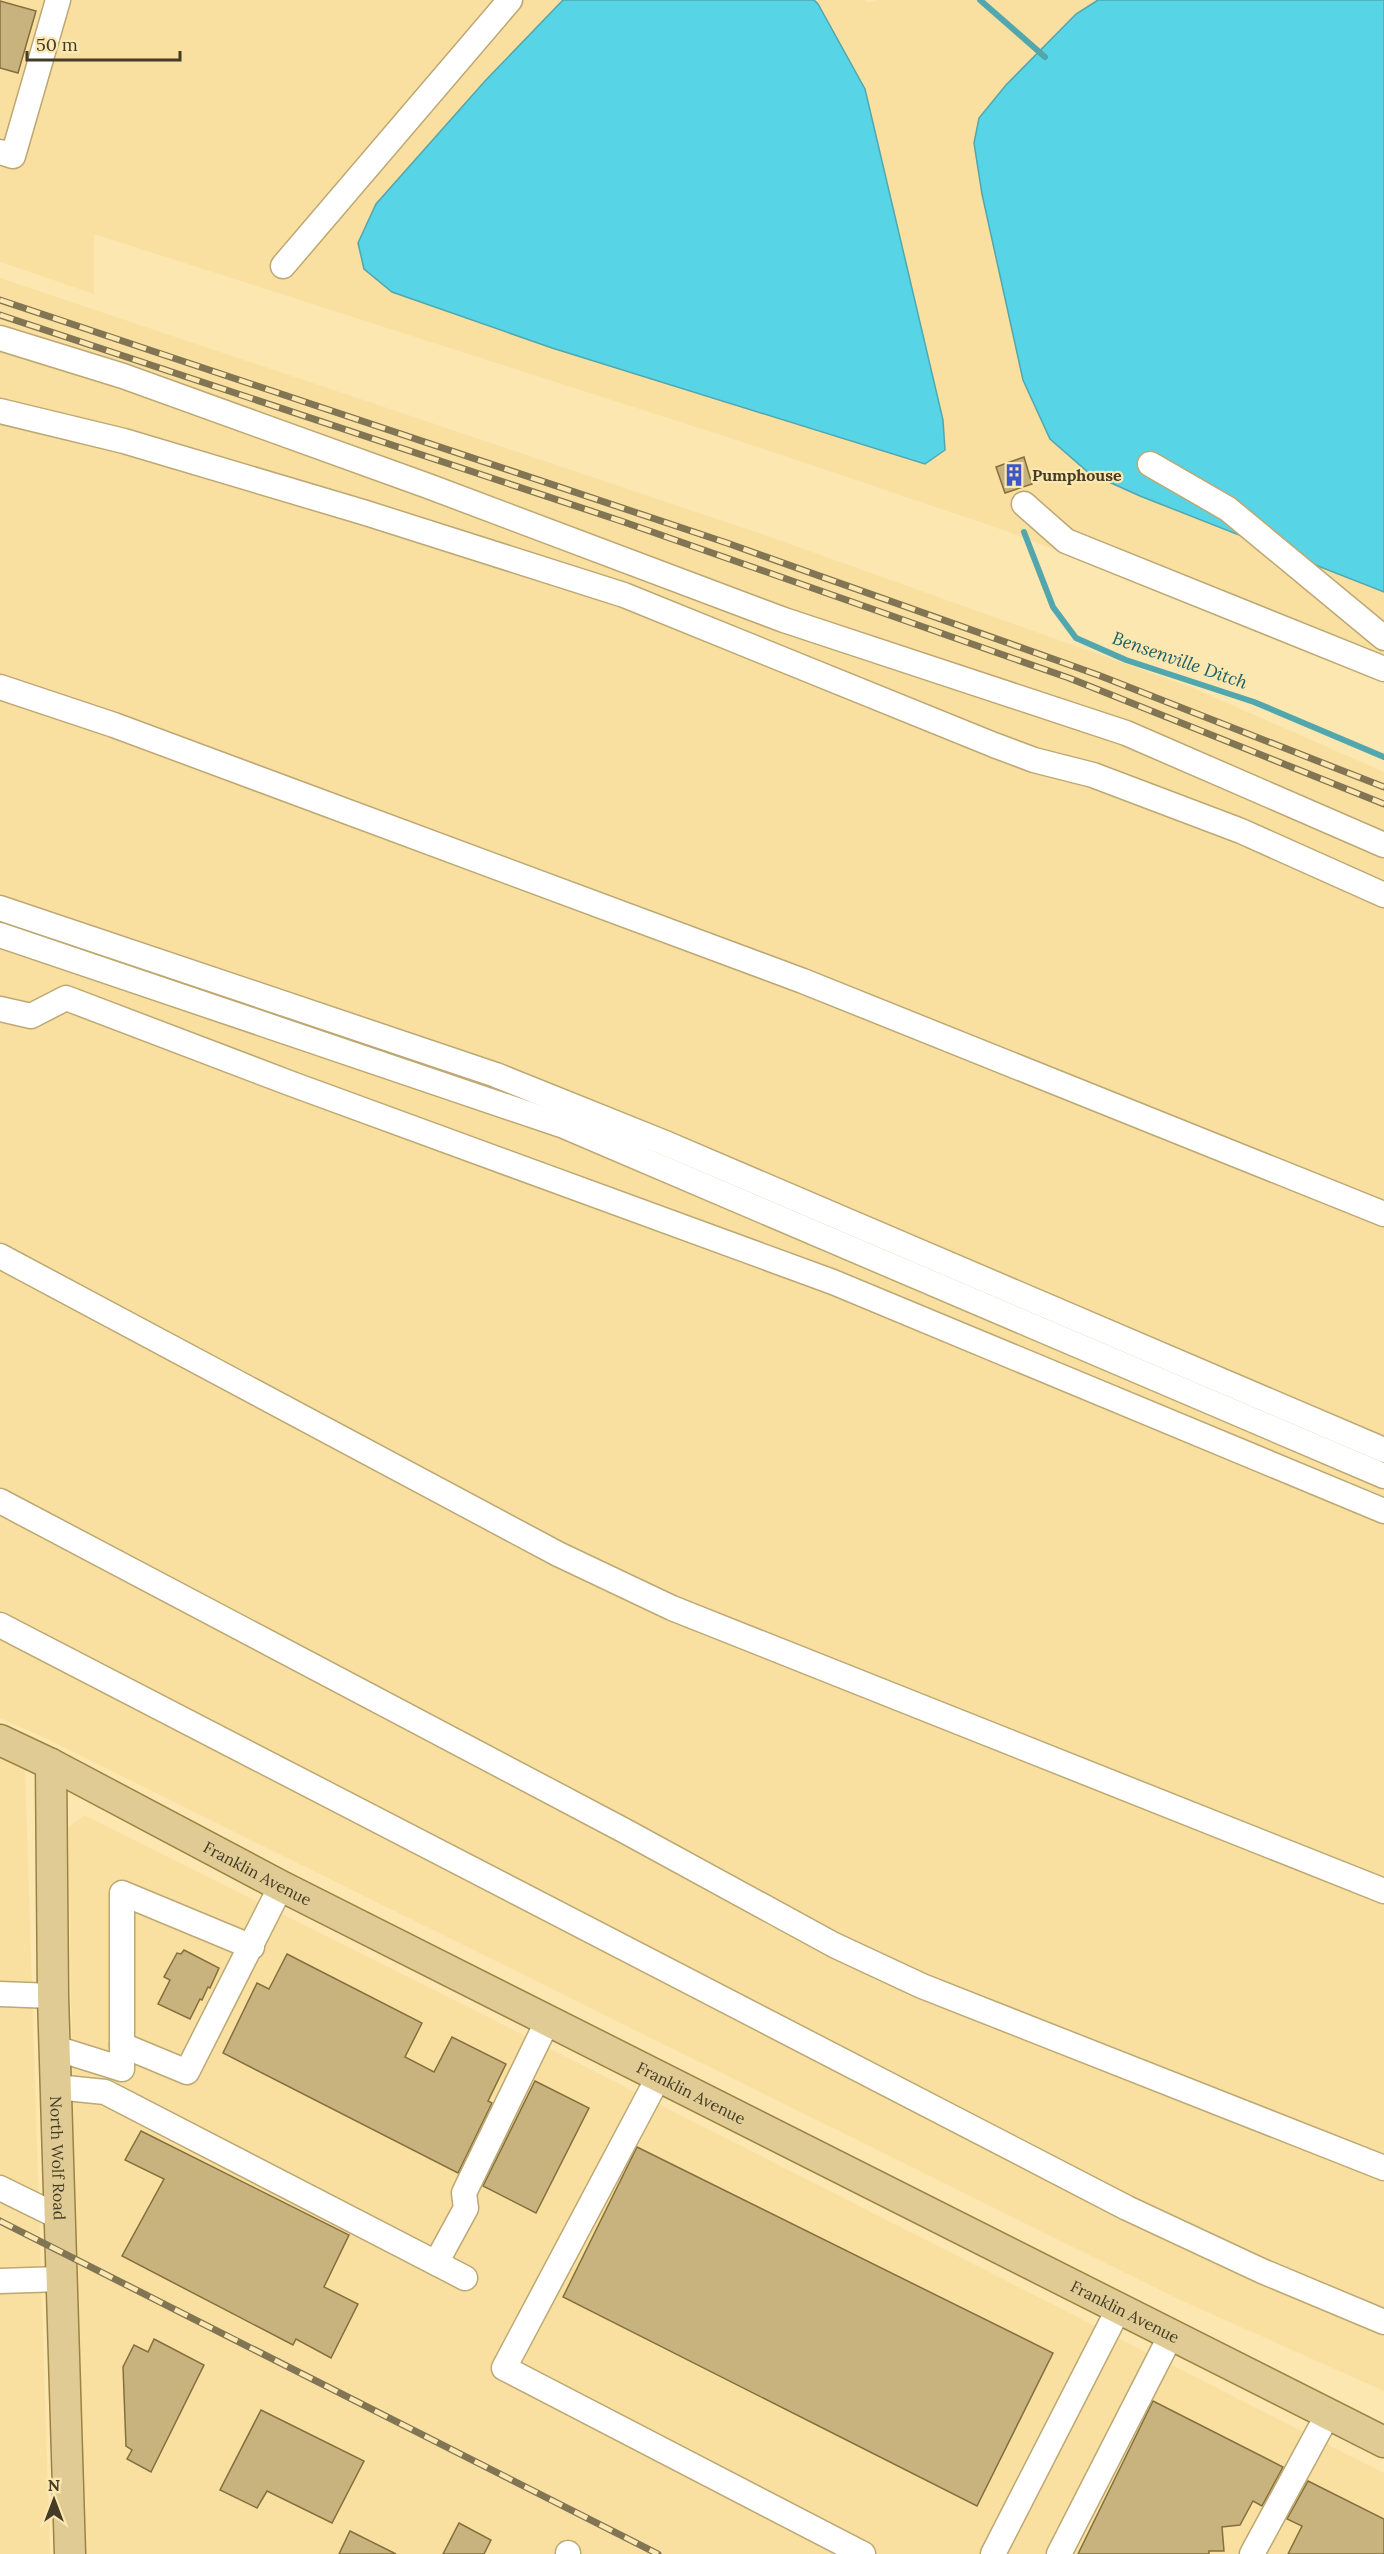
<svg xmlns="http://www.w3.org/2000/svg" width="1384" height="2554" font-family="Lora,serif">
<rect width="100%" height="100%" fill="#fde7b0"/>
<g fill="#f9e0a1">
<polygon points="0,0 865,0 867,3 878,0 1384,0 1384,679 1009,532 767,450 94,234 94,294 0,262"/>
<polygon points="0,278 759,533 1193,688 1384,772 1384,2391 1180,2300 45,1738 0,1718"/>
<polygon points="0,1756 25,1767 50,2554 0,2554"/>
<polygon points="84,1815 488,2017 1384,2473 1384,2554 81,2554 68,1827"/>
</g>
<g fill="#58d4e7" stroke="#52a6ad" stroke-width="1.5">
<polygon points="563,0 814,0 818,4 865,89 943,420 945,450 925,464 552,348 392,292 364,269 358,243 376,204 485,81"/>
<polygon points="1098,0 1384,0 1384,592 1140,496 1089,473 1050,439 1023,380 982,194 974,143 979,118 1006,85 1076,14"/>
</g>
<g fill="none" stroke-linecap="round" stroke-linejoin="round">
<g stroke="#52a6ad" stroke-width="6">
<polyline points="980,0 1045,57"/>
<polyline points="1024,532 1053,607 1076,638 1126,660 1254,702 1384,757"/>
</g>
</g>
<g fill="#c8b27d" stroke="#84703c" stroke-width="1.5">
<polygon points="0,1 36,11 18,73 0,68"/>
<polygon points="1024,457 1032,484 1005,493 996,467"/>
<polygon points="184,1950 219,1968 210,1988 208,1987 202,2000 200,1999 190,2019 158,2004 170,1980 164,1977 177,1953 181,1954"/>
<polygon points="287,1954 422,2023 405,2057 434,2072 452,2037 506,2064 488,2101 492,2103 458,2173 223,2053 257,1983 269,1989"/>
<polygon points="535,2081 589,2108 536,2213 483,2186"/>
<polygon points="141,2131 349,2235 324,2287 358,2304 331,2358 296,2339 293,2345 122,2256 164,2179 125,2160"/>
<polygon points="637,2147 1053,2353 977,2506 563,2297"/>
<polygon points="154,2339 204,2365 151,2472 127,2459 132,2450 126,2446 123,2367 134,2345 148,2352"/>
<polygon points="1153,2401 1283,2467 1262,2506 1253,2501 1240,2525 1222,2527 1224,2551 1209,2551 1209,2554 1078,2554"/>
<polygon points="261,2410 364,2461 332,2523 267,2491 257,2508 220,2490"/>
<polygon points="1308,2481 1384,2519 1384,2554 1288,2554 1302,2526 1287,2519"/>
<polygon points="459,2523 491,2540 484,2554 443,2554"/>
<polygon points="350,2531 396,2554 339,2554"/>
</g>
<g fill="none" stroke-linecap="round" stroke-linejoin="round">
<g stroke="#bda873" stroke-width="27">
<g id="minor">
<polyline points="0,152 13,156 58,0"/>
<polyline points="283,266 510,0"/>
<polyline points="0,338 123,376 428,486 784,620 1126,733 1384,845"/>
<polyline points="0,411 124,441 366,513 624,595 994,745 1034,760 1093,775 1241,831 1384,895"/>
<polyline points="1150,464 1228,509 1384,638"/>
<polyline points="1024,504 1066,541 1384,669"/>
<polyline points="0,687 114,725 803,981 1384,1214"/>
<polyline points="0,908 496,1075 665,1143 1384,1450"/>
<polyline points="0,935 564,1126 1384,1476"/>
<polyline points="0,1009 31,1016 66,998 292,1084 833,1282 1384,1511"/>
<polyline points="0,1256 558,1554 672,1608 1384,1891"/>
<polyline points="0,1501 625,1831 834,1945 922,1986 1384,2168"/>
<polyline points="0,1625 1127,2208 1262,2271 1384,2322"/>
<polyline points="0,1994 53,1996"/>
<polyline points="122,2045 122,1893 252,1947"/>
<polyline points="55,2048 122,2069 122,2045 187,2072 281,1886"/>
<polyline points="659,2076 504,2368 863,2554"/>
<polyline points="56,2087 105,2092 465,2278"/>
<polyline points="0,2188 59,2217"/>
<polyline points="436,2263 466,2208 464,2193 548,2020"/>
<polyline points="0,2281 61,2279"/>
<polyline points="568,2554 568,2553"/>
<polyline points="993,2554 1119,2308"/>
<polyline points="1059,2554 1171,2335"/>
<polyline points="1252,2554 1328,2414"/>
</g>
</g>
<g stroke="#9c8340" stroke-width="33">
<g id="major">
<path id="s1" d="M0,1740L51,1764L281,1886L1384,2442"/>
<path id="s2" d="M51,1764L53,1996L70,2554"/>
</g>
</g>
<use href="#minor" stroke="#fff" stroke-width="24"/>
<use href="#major" stroke="#e0cb95" stroke-width="30"/>
<g stroke="#817554" stroke-width="7">
<g id="rail">
<polyline points="0,300 727,543 1098,675 1384,787"/>
<polyline points="0,315 621,521 1069,678 1384,804"/>
<polyline points="0,2221 658,2554"/>
</g>
</g>
<use href="#rail" stroke="#fde7b0" stroke-width="4.5" stroke-dasharray="14" stroke-linecap="butt"/>
</g>
<defs>
<g id="building-bare" transform="scale(1.8)"><path d="M-4-6H4V6H1V3H-1V6H-4ZM-2.5-4.3h1.7v1.8h-1.7ZM.8-4.3h1.7v1.8H.8ZM-2.5-1h1.7V.8h-1.7ZM.8-1h1.7V.8H.8Z" fill="#3b57c9" stroke="#fde7b0" stroke-width="2.5" paint-order="stroke"/></g>
</defs>
<g fill-rule="evenodd">
<use href="#building-bare" x="1014" y="475"/>
</g>
<g text-anchor="middle" dominant-baseline="central" stroke-width="4.5" stroke-linejoin="round" paint-order="stroke">
<g font-size="16" font-weight="bold" fill="#443c26" stroke="#fde7b0" text-anchor="start">
<text x="1032" y="475">Pumphouse</text>
</g>
<g font-size="16" fill="#443c26" stroke="#fde7b0">
<text stroke="none"><textPath href="#s1" startOffset="290">Franklin Avenue</textPath></text>
<text stroke="none"><textPath href="#s1" startOffset="776">Franklin Avenue</textPath></text>
<text stroke="none"><textPath href="#s2" startOffset="394">North Wolf Road</textPath></text>
<text stroke="none"><textPath href="#s1" startOffset="1262">Franklin Avenue</textPath></text>
</g>
<g font-size="18" font-style="italic" fill="#195f68" stroke="#fde7b0">
<text transform="translate(1180 660) rotate(19)">Bensenville Ditch</text>
</g>
</g>
<g transform="translate(54 2500)" stroke="#fde7b0" stroke-width="4.5" paint-order="stroke">
<path d="M0-4.5L10 22L0 15L-10 22Z" fill="#443c26"/>
<text y="-9" font-size="16" font-weight="bold" text-anchor="middle" fill="#443c26">N</text>
</g>
<path d="M27 51v9h153v-9" fill="none" stroke="#443c26" stroke-width="3"/>
<text x="36" y="51" font-size="18" fill="#443c26" stroke="#fde7b0" stroke-width="4.5" paint-order="stroke">50 m</text>
</svg>
